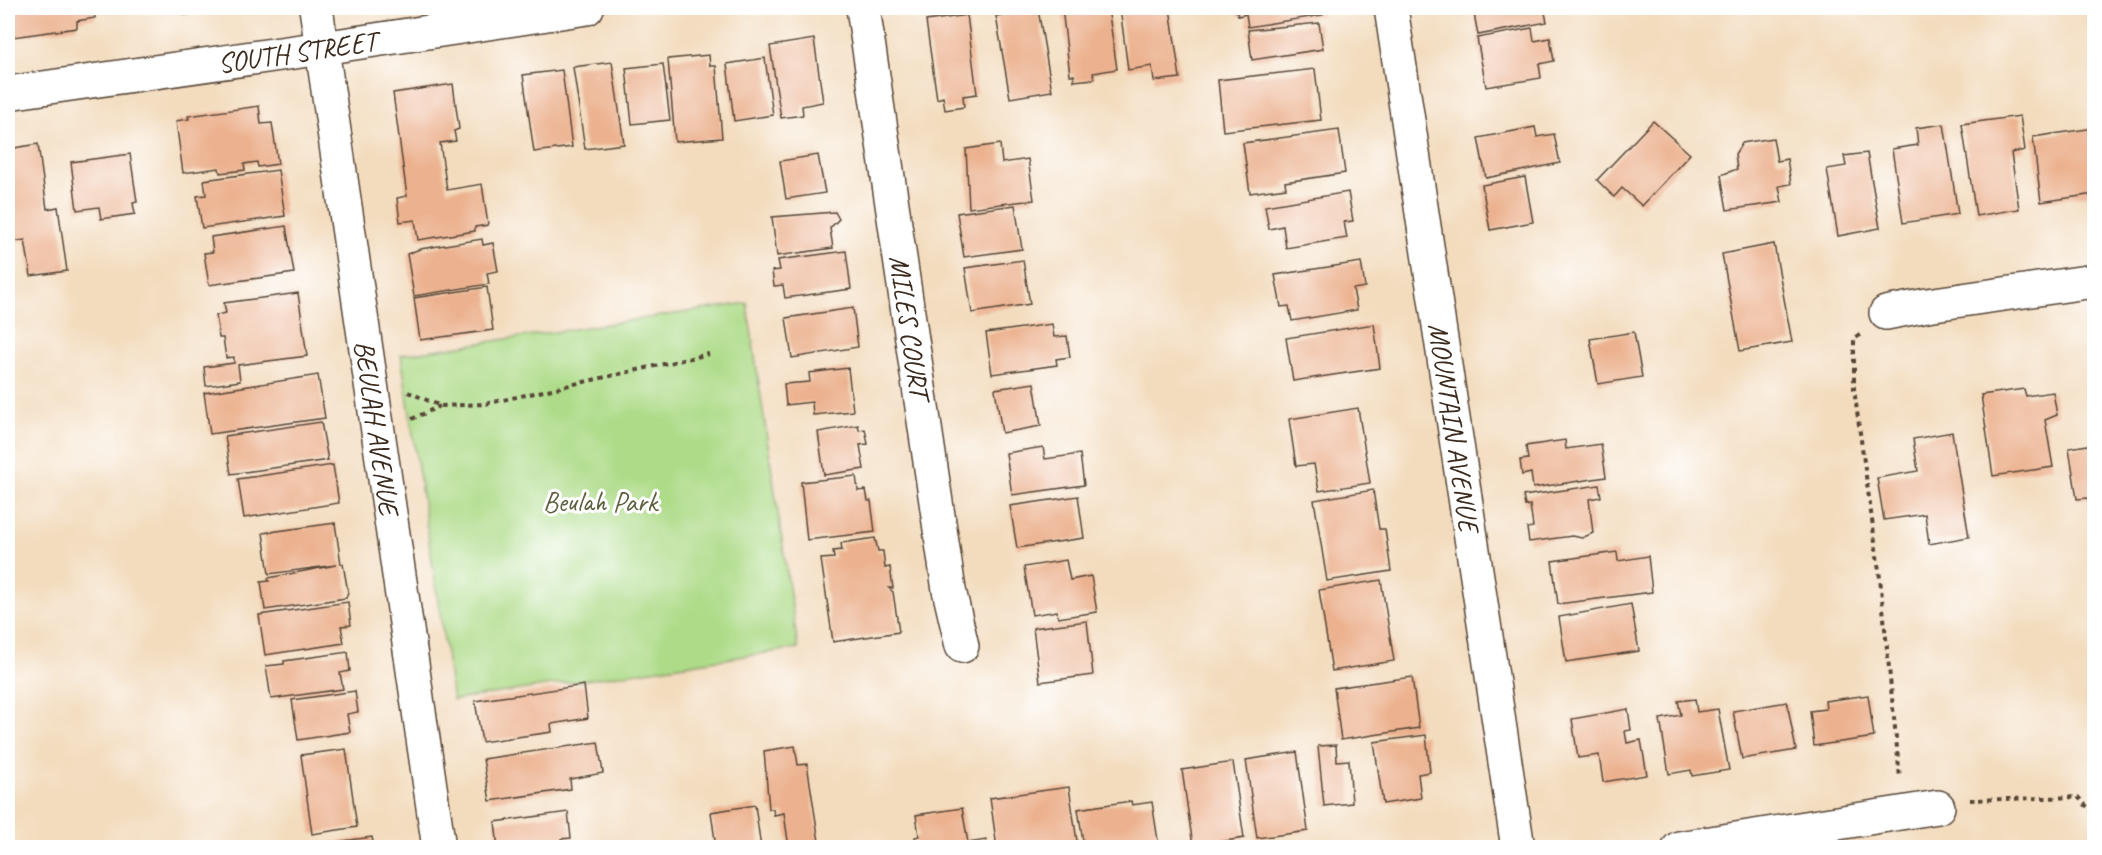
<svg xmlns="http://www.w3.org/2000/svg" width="2102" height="855" font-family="Caveat,sans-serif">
<rect width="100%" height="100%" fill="#fff"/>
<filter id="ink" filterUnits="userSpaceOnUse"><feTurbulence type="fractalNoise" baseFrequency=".0167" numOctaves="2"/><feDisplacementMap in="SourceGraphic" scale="12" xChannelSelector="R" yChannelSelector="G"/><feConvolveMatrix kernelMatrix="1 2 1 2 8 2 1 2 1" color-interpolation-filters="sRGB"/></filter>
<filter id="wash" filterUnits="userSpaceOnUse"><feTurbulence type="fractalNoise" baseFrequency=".008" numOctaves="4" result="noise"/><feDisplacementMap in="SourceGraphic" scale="24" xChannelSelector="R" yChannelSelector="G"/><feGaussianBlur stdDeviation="1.35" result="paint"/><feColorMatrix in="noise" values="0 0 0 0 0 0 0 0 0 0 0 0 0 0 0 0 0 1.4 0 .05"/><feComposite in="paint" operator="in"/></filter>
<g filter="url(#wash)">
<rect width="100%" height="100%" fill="#f3dcbe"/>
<polygon fill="#addb88" stroke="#748253" stroke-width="1.5" points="747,303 798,648 453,700 401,355"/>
<g id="blocks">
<g fill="#ecb290">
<polygon points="8,8 94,8 95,18 77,21 77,28 13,37 12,32 8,32"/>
<polygon points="183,8 224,8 224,9 184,15"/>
<polygon points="1062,8 1108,8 1117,69 1093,73 1094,79 1074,81 1074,75 1070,75"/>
<polygon points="1120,8 1170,8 1180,78 1154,81 1152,66 1128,70"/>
<polygon points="1236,8 1322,8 1323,15 1248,27 1246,14 1238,16"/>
<polygon points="1473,8 1544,8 1547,22 1478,35"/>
<polygon points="1038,9 1052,91 1010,98 996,16"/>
<polygon points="967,15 977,94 963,96 964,107 945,110 943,97 937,99 926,21"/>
<polygon points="1319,23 1323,49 1252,60 1248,30"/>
<polygon points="1532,28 1534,41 1550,38 1554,61 1539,64 1541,78 1486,87 1477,38"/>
<polygon points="814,39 823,102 802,106 803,115 781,118 770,46"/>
<polygon points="709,55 710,66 716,66 722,138 675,142 668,59"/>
<polygon points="765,58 773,115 734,121 727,64"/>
<polygon points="612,62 624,144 585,149 573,67"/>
<polygon points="663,64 670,120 632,124 626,68"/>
<polygon points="1315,69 1321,120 1223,131 1218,80"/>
<polygon points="562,70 572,147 534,152 523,75"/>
<polygon points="453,84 459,129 454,131 456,141 440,143 447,190 482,184 488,225 475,227 475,231 418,240 415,220 400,222 397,198 407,196 393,93"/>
<polygon points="259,106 261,124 272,123 278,164 258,167 257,162 244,164 245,170 220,173 219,168 183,173 176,121 189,119 188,116"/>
<polygon points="2020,116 2025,150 2011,153 2019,209 1976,216 1962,124"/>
<polygon points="1653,121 1690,154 1642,206 1622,188 1614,197 1597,180"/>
<polygon points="1944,124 1958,214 1903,223 1892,149 1918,145 1916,128"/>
<polygon points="1535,127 1537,137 1554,134 1560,163 1486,178 1478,138"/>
<polygon points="2094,128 2094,155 2091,155 2094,194 2041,202 2033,137"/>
<polygon points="1339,130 1345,173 1285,182 1286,188 1250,193 1243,143"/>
<polygon points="1773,138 1777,161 1787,159 1791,184 1779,186 1782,202 1727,210 1721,175 1737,169 1735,154 1742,143"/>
<polygon points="38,144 47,209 58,207 67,271 31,276 25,240 10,242 12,253 8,254 8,149"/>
<polygon points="1000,144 1002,163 1028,159 1034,200 969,208 966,149"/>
<polygon points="1867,153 1880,228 1838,236 1827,169 1846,166 1844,156"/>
<polygon points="130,154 137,202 133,203 135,214 101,219 99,207 77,210 71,162"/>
<polygon points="818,155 825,193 786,199 780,161"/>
<polygon points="278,170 285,216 202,228 197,196 206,195 204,180"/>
<polygon points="1525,177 1533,222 1490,230 1482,185"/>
<polygon points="1348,192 1353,221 1344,222 1347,238 1286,248 1283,226 1269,229 1265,206"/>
<polygon points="1015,205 1022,249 964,257 957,213"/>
<polygon points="835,212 839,219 830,228 833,248 777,256 772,217"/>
<polygon points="286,226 294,273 209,285 204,253 213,252 211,237"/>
<polygon points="482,239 483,245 493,243 498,271 487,273 489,284 414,296 407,254 420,249"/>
<polygon points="1774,244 1792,342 1740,351 1722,254"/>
<polygon points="846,251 851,289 785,298 783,285 774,286 772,271 780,270 778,260"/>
<polygon points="1023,260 1030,304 972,313 965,268"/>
<polygon points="1361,262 1365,287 1353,289 1357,310 1292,321 1289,306 1281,307 1275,275"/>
<polygon points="487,287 493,330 420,340 414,298"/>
<polygon points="298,293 307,356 238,365 240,381 206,386 204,367 234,363 234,357 226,358 223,338 219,338 216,315 226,313 224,303"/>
<polygon points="853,308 858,347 792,358 786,318"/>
<polygon points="1052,324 1054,337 1067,336 1070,357 1056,359 1057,365 992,374 986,333"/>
<polygon points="1374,324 1380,368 1293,381 1286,338"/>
<polygon points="1634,332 1642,377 1598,384 1590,339"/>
<polygon points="848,368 853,411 813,415 812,402 786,405 784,384 810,382 809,373"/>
<polygon points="318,375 325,418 210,434 204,393"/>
<polygon points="1034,383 1041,426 1002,433 995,389"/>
<polygon points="2024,389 2026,396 2053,392 2057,415 2045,420 2053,467 1993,476 1981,395"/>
<polygon points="1358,408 1370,483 1319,491 1314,464 1296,466 1289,419"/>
<polygon points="321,422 328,460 231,474 225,436"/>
<polygon points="858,425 859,430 865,429 868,444 860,445 864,469 824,475 818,432"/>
<polygon points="1952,432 1969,537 1929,544 1925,514 1884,520 1877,478 1918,471 1913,439"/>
<polygon points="1565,440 1566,449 1601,444 1606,477 1533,488 1531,473 1522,475 1520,460 1528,459 1526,446"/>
<polygon points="2094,444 2094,521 2092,522 2088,498 2077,499 2069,448"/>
<polygon points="1043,447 1045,459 1080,454 1084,485 1012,495 1006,453"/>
<polygon points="333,465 339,503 244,518 238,479"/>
<polygon points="856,476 858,491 866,490 868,501 871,501 875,532 807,540 801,482"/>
<polygon points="1599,485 1601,497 1589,499 1593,533 1582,538 1572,536 1529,542 1527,528 1533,527 1530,505 1525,506 1523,496"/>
<polygon points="1373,490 1379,529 1385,529 1391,571 1327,581 1314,500"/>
<polygon points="1078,496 1084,538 1017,548 1010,506"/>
<polygon points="335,523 341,564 343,564 348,592 346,598 265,610 261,582 269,581 268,578 336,565 269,574 263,533"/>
<polygon points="875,538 878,551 883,551 885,568 890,567 893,588 889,588 893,592 899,632 833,642 821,559 834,558 833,551 842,550 841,543"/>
<polygon points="1617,552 1618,561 1648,556 1652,592 1558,604 1552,561"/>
<polygon points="1066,560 1070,580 1091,576 1097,612 1058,618 1057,611 1032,615 1024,567"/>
<polygon points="1381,580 1394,661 1332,671 1319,590"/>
<polygon points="348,602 351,625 341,626 344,643 265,655 259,615"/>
<polygon points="1631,604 1639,651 1566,662 1559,617"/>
<polygon points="1087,621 1093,675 1040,682 1033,628"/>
<polygon points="348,652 350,671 340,673 343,689 271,699 266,666 284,664 284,661"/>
<polygon points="1412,677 1419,728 1341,740 1334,688"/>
<polygon points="584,685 588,718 551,724 552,732 482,742 475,701"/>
<polygon points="355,691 358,712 347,714 350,732 298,740 292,700"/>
<polygon points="1868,695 1874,737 1814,746 1810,711 1826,709 1825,701"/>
<polygon points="1695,699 1697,712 1718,709 1729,770 1692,776 1691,770 1669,774 1660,719 1681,715 1678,701"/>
<polygon points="1787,702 1796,750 1742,759 1733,711"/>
<polygon points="1628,709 1631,730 1625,731 1627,743 1641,740 1647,775 1603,782 1599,755 1578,758 1572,719"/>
<polygon points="1426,735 1430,772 1418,774 1421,798 1383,804 1374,742"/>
<polygon points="598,742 603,773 570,779 571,789 490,801 483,759"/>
<polygon points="1336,745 1337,761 1349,760 1352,803 1324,806 1318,746"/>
<polygon points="795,746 798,765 807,764 820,848 789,848 784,813 774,815 773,809 769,809 764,751"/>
<polygon points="346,749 357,827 312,834 301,755"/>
<polygon points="1297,752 1308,831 1257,838 1246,760"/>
<polygon points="1233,762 1244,838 1193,846 1182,770"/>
<polygon points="1069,787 1078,848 997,848 990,798"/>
<polygon points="1131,801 1132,805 1152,802 1159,847 1084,848 1078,809"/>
<polygon points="755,805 761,848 716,848 711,812"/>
<polygon points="962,808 968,843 986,840 987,848 916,848 915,837 919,836 916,815"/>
<polygon points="568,812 571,838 561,839 563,848 498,848 495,822"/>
<polygon points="372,837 374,848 305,848 304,846"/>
</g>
</g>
</g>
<g filter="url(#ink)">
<use href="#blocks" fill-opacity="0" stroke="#574536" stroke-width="1.5"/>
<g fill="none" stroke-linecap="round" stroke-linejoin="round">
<g stroke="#574536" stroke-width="36">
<g id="minor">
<path id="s1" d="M316,8L439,848"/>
<path id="s2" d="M863,8L949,590L962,646"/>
<path id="s3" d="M1391,8L1518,848"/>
<path id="s4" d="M8,93L322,48L587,8"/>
<polyline points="1886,313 1927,305 2094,281"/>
<polyline points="1679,848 1938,807"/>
</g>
</g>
<g stroke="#574536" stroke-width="4" stroke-dasharray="4.5 4.5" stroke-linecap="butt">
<polyline points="1860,335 1854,339 1854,389 1880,578 1900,778"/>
<polyline points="408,392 441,406 485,404 709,354"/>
<polyline points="412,419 440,406"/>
<polyline points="1970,800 2078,797 2094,814"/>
</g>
<use href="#minor" stroke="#fff" stroke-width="33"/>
</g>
</g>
<g text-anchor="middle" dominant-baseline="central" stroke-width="6" stroke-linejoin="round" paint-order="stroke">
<g font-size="28" fill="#3b2a1e" stroke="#fff">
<text stroke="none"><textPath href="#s4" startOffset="292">SOUTH STREET</textPath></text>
<text stroke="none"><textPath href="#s2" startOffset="322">MILES COURT</textPath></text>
<text stroke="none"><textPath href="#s1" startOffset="424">BEULAH AVENUE</textPath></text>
<text stroke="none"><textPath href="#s3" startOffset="424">MOUNTAIN AVENUE</textPath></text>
</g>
<g font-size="28" fill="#5d5f3e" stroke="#fff">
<text x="600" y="501">Beulah Park</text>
</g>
</g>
<rect width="2102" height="855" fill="none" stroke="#fff" stroke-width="30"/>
</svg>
